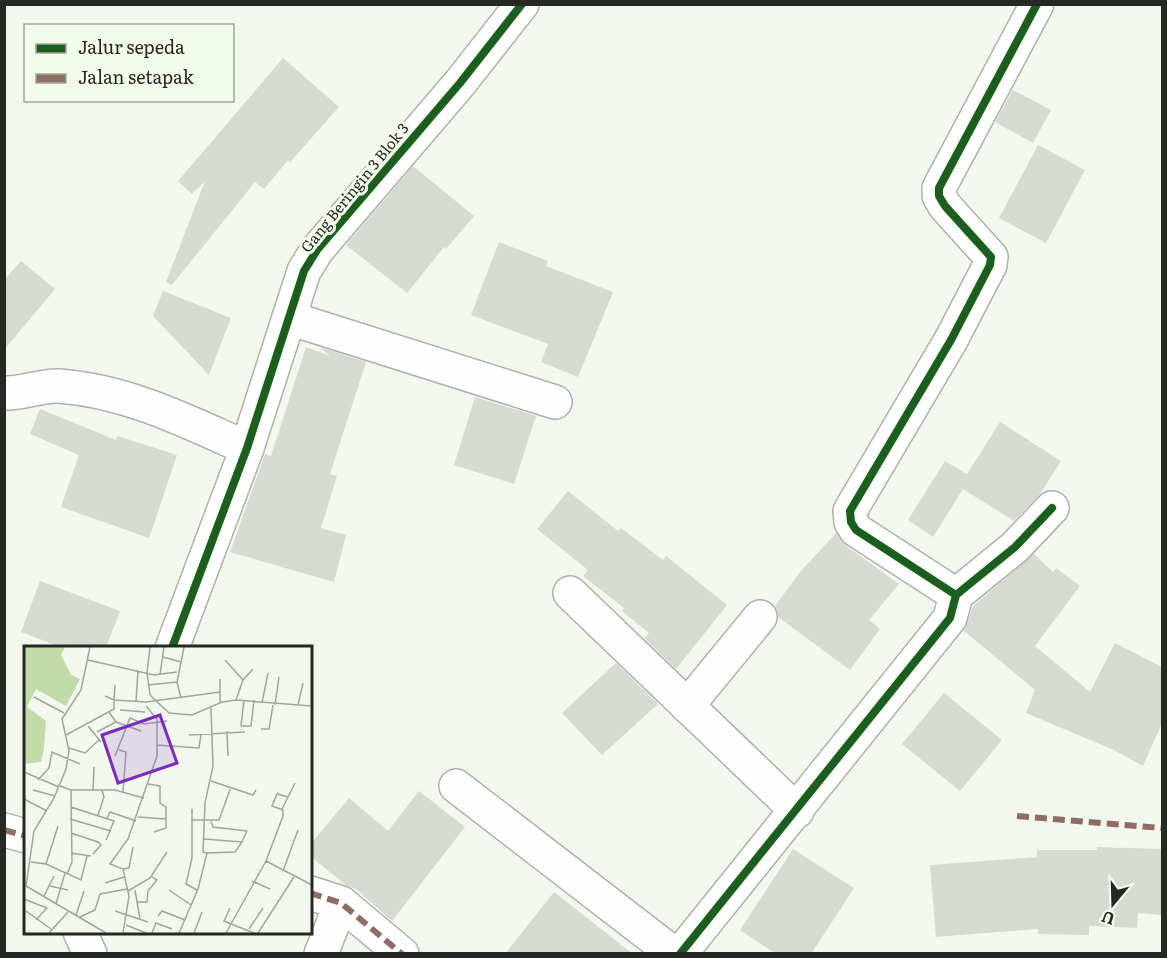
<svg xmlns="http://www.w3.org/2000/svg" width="1167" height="958" font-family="Literata,serif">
<rect width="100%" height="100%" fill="#f3f8ef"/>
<g fill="#d6dad2">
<polygon points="283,58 339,107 290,162 288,160 264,189 255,182 172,285 166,282 205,181 192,194 178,181"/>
<polygon points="1013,90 1051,110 1033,143 995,122"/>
<polygon points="1038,145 1085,170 1046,243 999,218"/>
<polygon points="413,166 474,216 446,249 444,247 407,293 346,245"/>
<polygon points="499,242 548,261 546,266 613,292 578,377 541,362 548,344 471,315"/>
<polygon points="21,261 55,289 4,350 4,280"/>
<polygon points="163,291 231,318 209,375 153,316"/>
<polygon points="306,347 330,356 319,347 366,362 330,474 337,476 321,528 346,535 334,582 230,552 265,454 271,456"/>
<polygon points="475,397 536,416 514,484 454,465"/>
<polygon points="40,409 116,440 118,436 177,455 149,538 61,507 79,455 30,434"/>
<polygon points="1000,422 1061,461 1040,494 1014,521 963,489 933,537 908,520 945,461 967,474"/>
<polygon points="568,491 618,531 621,528 663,560 666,556 727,605 676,669 644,638 649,633 622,611 624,608 583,576 588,570 537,529"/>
<polygon points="836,533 845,545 899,584 869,620 880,629 850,670 778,617 775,606 801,571"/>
<polygon points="1034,554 1053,572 1056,568 1080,586 1035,646 1090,692 1115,643 1162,667 1162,723 1143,766 1114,750 1026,713 1035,690 964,631 973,606"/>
<polygon points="40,581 120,611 106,648 63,648 21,632"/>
<polygon points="616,663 658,704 602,755 562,713"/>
<polygon points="944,693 1002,740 960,791 902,744"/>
<polygon points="419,791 465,827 392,921 356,889 346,885 310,856 310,845 349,798 388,831"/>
<polygon points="1097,847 1162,849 1162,915 1138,913 1137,928 1089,926 1089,935 1038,934 1038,929 936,937 930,865 1037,857 1037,850 1097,850"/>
<polygon points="793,849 854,888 811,954 776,954 740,930"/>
<polygon points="554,892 633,954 505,954"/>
</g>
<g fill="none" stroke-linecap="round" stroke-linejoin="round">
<g stroke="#aeb2ab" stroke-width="36">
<g id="minor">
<polyline points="289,318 555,402"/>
<path d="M4,393C23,394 41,385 59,386C127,391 186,421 247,448"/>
<polyline points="570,593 797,811"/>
<polyline points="956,595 856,530 851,522 850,511 951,340 990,265 991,257 945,206 939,196 939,188 1037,4"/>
<polyline points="172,648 247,448 304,271 317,250 460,83 522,4"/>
<polyline points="687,706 760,617"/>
<polyline points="456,786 674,954"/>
<polyline points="4,830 26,836"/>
<polyline points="310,893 341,903 402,954"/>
<polyline points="80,932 90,954"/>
<polyline points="321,954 341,903"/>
<polyline points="680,954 950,618 956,595 1015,547 1052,508"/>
</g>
</g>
<use href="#minor" stroke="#fdfefd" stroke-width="33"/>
<g stroke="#8d6e63" stroke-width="6" stroke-dasharray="12 6" stroke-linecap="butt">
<polyline points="1017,816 1162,828"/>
<polyline points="4,830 26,836"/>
<polyline points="310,893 341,903 402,954"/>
</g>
<g stroke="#f3fceb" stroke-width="11">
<g id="cycleway">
<polyline points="956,595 856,530 851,522 850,511 951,340 990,265 991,257 945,206 939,196 939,188 1037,4"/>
<polyline points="172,648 247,448 304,271 317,250 460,83 522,4"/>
<polyline points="680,954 950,618 956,595 1015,547 1052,508"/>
</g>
</g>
<use href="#cycleway" stroke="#1b5e20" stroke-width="8"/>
</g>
<g text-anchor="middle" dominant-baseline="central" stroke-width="6" stroke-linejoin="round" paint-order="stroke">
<g font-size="15" fill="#252923" stroke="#f3fceb">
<text transform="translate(354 187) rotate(-51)">Gang Beringin 3 Blok 3</text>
</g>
</g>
<g transform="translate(24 646)">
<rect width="288" height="288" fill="#f3f8ef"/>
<path d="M0,1H41L37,9L47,29L56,33L42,60L12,43L3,61L22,75L20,102L17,116L0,118Z" fill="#c0daa8"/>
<path fill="none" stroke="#a1a59d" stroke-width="1.5" d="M66,1L57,44L38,73L45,105L42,123L30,152L10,185L2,240L82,287M126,1L123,27L126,49L145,67L168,69L198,56L212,54L288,60M139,11L157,16M64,14L130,29L153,26M201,14L219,34M136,29L140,1M124,39L153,36M81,50L90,54L91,39M10,51L40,67M157,52L153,36L160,1M212,54L219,34L229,23M112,56L114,24M196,57V33M238,57L244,27M251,59L255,31M274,59L279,37M96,64L121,66M85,66L92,76L117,85M64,80L77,96M217,80H227L230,54M217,80L220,54M237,83H245L249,59M203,85L204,110M73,86L92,76M42,89L90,63V54L122,56L196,46M165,89L221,86M133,99L175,102L177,88M45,102L61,107L76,93M95,104L102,106L99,146M91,110L106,72L120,78L143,75M0,126L35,141M14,134L25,122L28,106L56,118M187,135L229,149L232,144M124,138L136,140V157L142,161V182L130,186M36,140L47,144H91L120,152M9,144L31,150M69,145L70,121M0,153L23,165M47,161L90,175L82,194M168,163V212L162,238L173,244M258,163L271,137M74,169L80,151L78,144M114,171L142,173M83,172L86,166L112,175M46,173L87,185M167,174H195L207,141M187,175L189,181L223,185M47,187L74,196L77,199L69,208M180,193L218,196L223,185M47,207L67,210M183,207L211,206L218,196M242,215L288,239M7,216L22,218L57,234L63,210M22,218L34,180M99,223L105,222L109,201M259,225L274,184M43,228L48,216L47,144M228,235L246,243M81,237L100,231M26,240L44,244M111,244L116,273M145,244L167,259M104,245L126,232L143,206M20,250L30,230M0,253L23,262L12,274M112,256H123L124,245L133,234L127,230M32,258L41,227M206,262L200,275L230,287M2,265L27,283M91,265L124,276M52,269L60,245M134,270L138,265L161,274M56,271L71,264L76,248L103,243M102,279L122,287M225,283L239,262M25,287L44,266M99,287L105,250L99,223L86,218L104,193L133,110V73L122,60M128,287L132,277L148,283M155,287L174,243L183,207L179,206L181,157L189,120L187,62M170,287L178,266M202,287L242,215L259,170V164L248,160L253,148L264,151M234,287L270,231"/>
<path fill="#7b2cbf" fill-opacity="0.15" stroke="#7b2cbf" stroke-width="3" d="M136,69L153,117L94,137L78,89Z"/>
<rect width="288" height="288" fill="none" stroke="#252923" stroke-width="3"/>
</g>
<rect width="1167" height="958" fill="none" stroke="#252923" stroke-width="12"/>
<rect x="24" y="24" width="210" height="78" fill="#f3fceb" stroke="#a1a89b" stroke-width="1.5"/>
<rect x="36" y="44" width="30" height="9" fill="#1b5e20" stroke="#a1a89b" stroke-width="1.5"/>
<text x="78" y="54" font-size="18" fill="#252923">Jalur sepeda</text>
<rect x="36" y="74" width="30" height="9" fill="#8d6e63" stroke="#a1a89b" stroke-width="1.5"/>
<text x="78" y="84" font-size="18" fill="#252923">Jalan setapak</text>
<g transform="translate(1113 904) rotate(199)" stroke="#f3fceb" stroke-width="4.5" paint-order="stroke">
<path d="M0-4.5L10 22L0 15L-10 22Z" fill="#252923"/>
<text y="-9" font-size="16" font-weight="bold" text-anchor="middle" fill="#252923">U</text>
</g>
</svg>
